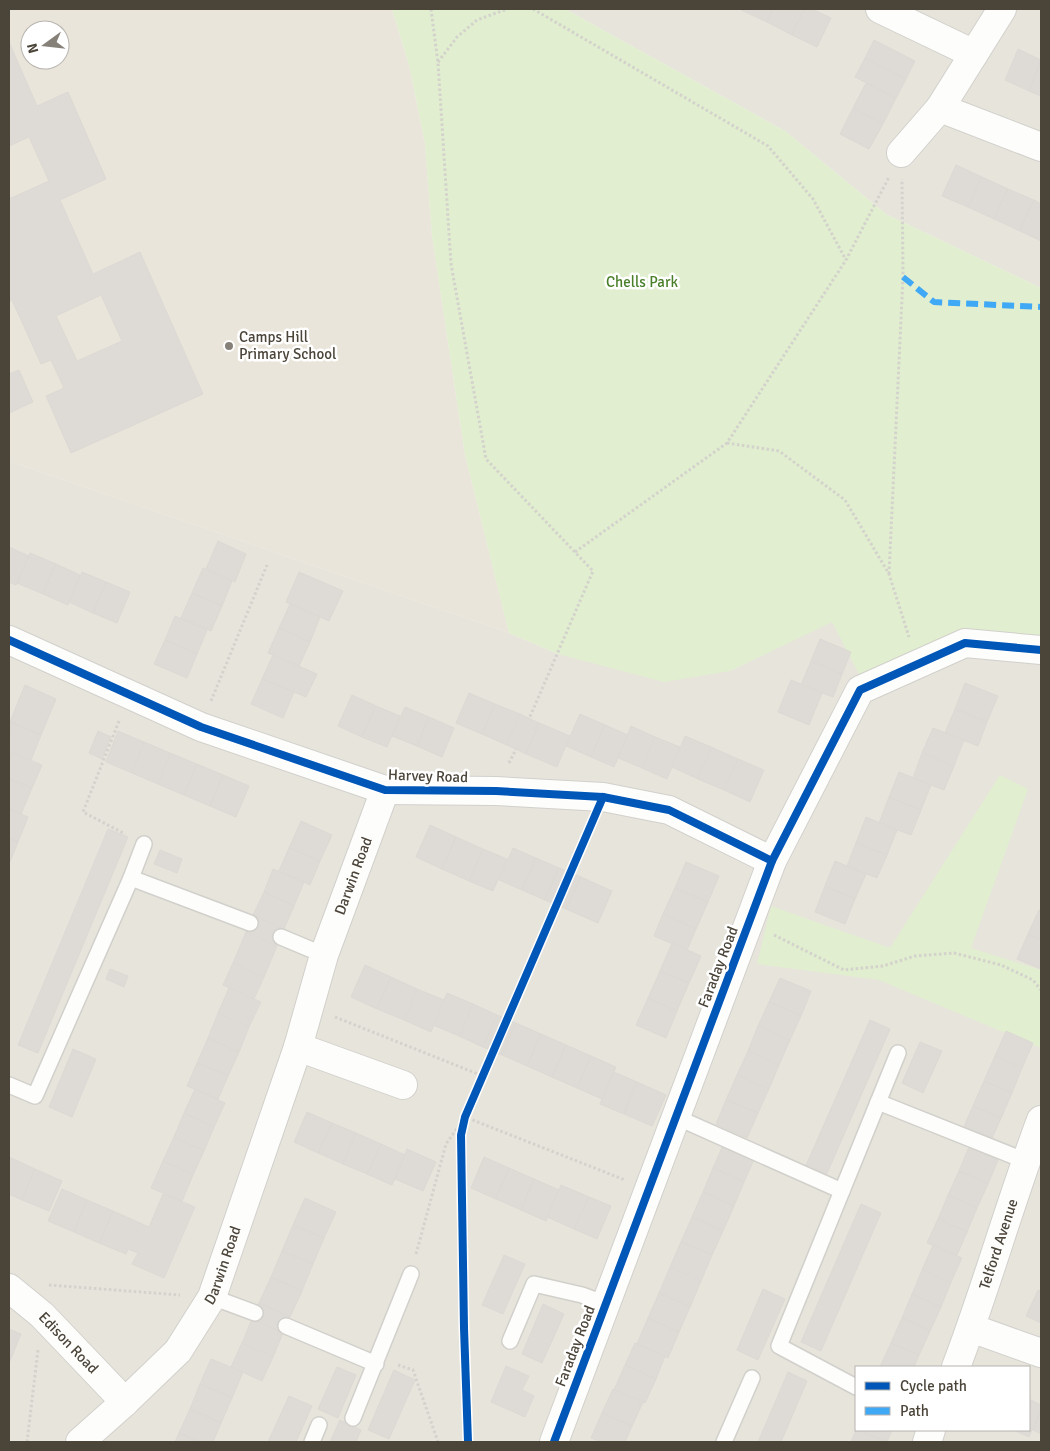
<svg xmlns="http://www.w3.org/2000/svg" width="1050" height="1451" font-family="Signika,sans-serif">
<rect width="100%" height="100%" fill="#f4f2ee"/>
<g fill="#e7e4dc" fill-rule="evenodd">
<polygon points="565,9 1041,9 1041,288 886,214 785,131"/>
<path d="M9,461L509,633L558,654L730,671L832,621L1041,638V1442H9ZM856,1367H1029V1430H856Z"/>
</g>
<path fill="#eae5da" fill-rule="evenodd" d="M9,9H392L409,65L425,144L432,236L465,455L509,633L9,461ZM30,30H60V60H30Z"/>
<g fill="#e1eecf">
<polygon points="392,9 565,9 785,131 886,214 1041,288 1041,638 861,678 832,622 730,671 664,682 558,654 509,633 465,455 432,236 425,144 409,65"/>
<polygon points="1000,775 1028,789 971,948 1041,970 1041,1048 879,980 757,964 771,906 890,948"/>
</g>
<g fill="#dedbd6" stroke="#dcd9d4" fill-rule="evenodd">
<polygon points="742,9 773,9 767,22 741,10"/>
<polygon points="773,9 804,9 792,35 767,22"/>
<polygon points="804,9 812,9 831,18 817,47 792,35"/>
<polygon points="874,40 915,61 906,79 865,58"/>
<path d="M9,42L37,106L68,92L106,179L60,200L93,274L140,252L203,394L71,453L46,396L64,388L51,360L41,364L12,300L9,302V199L49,181L29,137L9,146ZM101,295L122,341L77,361L56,316Z"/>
<polygon points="1018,49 1041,60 1029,91 1005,80"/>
<polygon points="865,58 906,79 896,98 855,77"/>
<polygon points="1041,62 1041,96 1029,91"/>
<polygon points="866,83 896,98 883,124 853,108"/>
<polygon points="853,108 883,124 869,149 840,134"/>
<polygon points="956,165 982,177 968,207 942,196"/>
<polygon points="982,177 1008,189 994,219 968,207"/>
<polygon points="1008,189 1034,200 1020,231 994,219"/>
<polygon points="1034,200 1041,204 1041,241 1020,231"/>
<polygon points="19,370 33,402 9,413 9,374"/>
<polygon points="218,541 246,554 235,582 206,569"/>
<polygon points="9,547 29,556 16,585 9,582"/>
<polygon points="30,553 56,564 43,594 17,583"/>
<polygon points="56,564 80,575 68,605 43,594"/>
<polygon points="203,568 232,581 222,606 192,593"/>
<polygon points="82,572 106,582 93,613 69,602"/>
<polygon points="299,572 343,591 329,621 286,602"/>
<polygon points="106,582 130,592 117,623 93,613"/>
<polygon points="192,593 222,606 211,631 181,618"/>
<polygon points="290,604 320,617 310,642 279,628"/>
<polygon points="175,616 207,630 197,654 165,640"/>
<polygon points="279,628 310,642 299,666 268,653"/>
<polygon points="820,639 851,652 842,674 811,661"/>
<polygon points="165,640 197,654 187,678 154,664"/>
<polygon points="273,655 317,674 306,697 262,679"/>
<polygon points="811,661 842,674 833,697 801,685"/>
<polygon points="262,679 294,692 283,718 251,704"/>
<polygon points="791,680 822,693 809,725 778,712"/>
<polygon points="965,683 998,696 987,722 955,709"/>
<polygon points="25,685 56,699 41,735 10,722"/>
<polygon points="469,693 495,704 482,734 456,723"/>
<polygon points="352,695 376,706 362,737 338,726"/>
<polygon points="495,704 520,714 507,745 482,734"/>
<polygon points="376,706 400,716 387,747 362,737"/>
<polygon points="405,707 429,717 417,746 392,736"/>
<polygon points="955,709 987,722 978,746 945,733"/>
<polygon points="520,714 539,723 526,754 507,745"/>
<polygon points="580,714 605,725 591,757 566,746"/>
<polygon points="429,717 454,728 442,757 417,746"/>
<polygon points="10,722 41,735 31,760 9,751"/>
<polygon points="539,723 570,736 557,767 526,754"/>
<polygon points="605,725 628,735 614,767 591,757"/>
<polygon points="631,726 655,737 642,768 618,758"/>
<polygon points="933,728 964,740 954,766 922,753"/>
<polygon points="98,731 111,737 102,759 89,753"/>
<polygon points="118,731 144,742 132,773 106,762"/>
<polygon points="685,736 711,747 698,779 672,767"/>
<polygon points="655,737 680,747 667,779 642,768"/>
<polygon points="144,742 170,753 158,784 132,773"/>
<polygon points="711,747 738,759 724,790 698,779"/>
<polygon points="11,752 42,765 32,788 9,779 9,756"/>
<polygon points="170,753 197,764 184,795 158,784"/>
<polygon points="922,753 954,766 944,790 913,778"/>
<polygon points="738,759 764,770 750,802 724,790"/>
<polygon points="197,764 223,775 210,806 184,795"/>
<polygon points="899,772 931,785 921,810 889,797"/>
<polygon points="223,775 249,786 236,817 210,806"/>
<polygon points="9,779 32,788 21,814 9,809"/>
<polygon points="889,797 921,810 911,835 879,823"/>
<polygon points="9,809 28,817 18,842 9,838"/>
<polygon points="866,817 897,830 887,855 856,843"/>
<polygon points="301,821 332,835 320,861 289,848"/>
<polygon points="430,825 456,837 442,869 416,857"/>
<polygon points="108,829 128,837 38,1053 18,1045"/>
<polygon points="456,837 483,849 469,881 442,869"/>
<polygon points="9,838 18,842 9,864"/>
<polygon points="856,843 887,855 877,878 847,866"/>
<polygon points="289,848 320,861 310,885 279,871"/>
<polygon points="513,848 536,858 522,890 499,880"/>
<polygon points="483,849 507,859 493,891 469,881"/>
<polygon points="160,850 182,859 177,873 154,864"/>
<polygon points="536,858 559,868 545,900 522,890"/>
<polygon points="835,861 866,874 855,899 825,886"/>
<polygon points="686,862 719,876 708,902 675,888"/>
<polygon points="559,868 581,877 566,909 545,900"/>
<polygon points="273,869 304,882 294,906 264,892"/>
<polygon points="581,877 612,891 598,923 566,909"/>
<polygon points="825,886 855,899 845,924 815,912"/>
<polygon points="675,888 708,902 696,929 663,914"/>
<polygon points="264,892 294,906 284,929 253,915"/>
<polygon points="1039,910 1041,911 1041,940 1028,934"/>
<polygon points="663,914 696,929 687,950 654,936"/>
<polygon points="253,915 284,929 277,946 246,932"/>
<polygon points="246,932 277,946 264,977 233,963"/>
<polygon points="1028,934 1041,940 1041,969 1017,959"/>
<polygon points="672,943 701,956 689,983 660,971"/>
<polygon points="233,963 264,977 254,999 223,985"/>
<polygon points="365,965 391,977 377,1009 351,997"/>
<polygon points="110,969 128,976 124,987 106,979"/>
<polygon points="660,971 689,983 677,1011 648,998"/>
<polygon points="391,977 417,989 404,1020 377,1009"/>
<polygon points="780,978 811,991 801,1016 769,1002"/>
<polygon points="229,988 261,1002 249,1027 218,1013"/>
<polygon points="417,989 444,1000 431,1032 404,1020"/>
<polygon points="447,993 473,1004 459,1036 433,1025"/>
<polygon points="648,998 677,1011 666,1038 636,1025"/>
<polygon points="769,1002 801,1016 790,1040 758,1026"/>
<polygon points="473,1004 497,1015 483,1047 459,1036"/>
<polygon points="218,1013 249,1027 239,1052 208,1038"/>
<polygon points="497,1015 516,1023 502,1055 483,1047"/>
<polygon points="870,1020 890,1029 825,1178 804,1170"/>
<polygon points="516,1023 541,1034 527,1066 502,1055"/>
<polygon points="758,1026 790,1040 779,1065 748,1051"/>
<polygon points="1006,1031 1033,1043 1022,1068 995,1056"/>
<polygon points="541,1034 566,1045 552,1077 527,1066"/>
<polygon points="208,1038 239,1052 228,1076 197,1063"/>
<polygon points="920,1042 942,1051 923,1093 902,1083"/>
<polygon points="566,1045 591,1056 577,1088 552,1077"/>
<polygon points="73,1049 96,1059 72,1117 49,1107"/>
<polygon points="748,1051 779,1065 769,1089 737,1075"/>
<polygon points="591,1056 616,1067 602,1099 577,1088"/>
<polygon points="995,1056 1022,1068 1012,1093 984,1081"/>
<polygon points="197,1063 228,1076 218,1099 187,1086"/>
<polygon points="614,1072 637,1082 624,1114 600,1104"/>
<polygon points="737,1075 769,1089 758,1113 726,1100"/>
<polygon points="984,1081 1012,1093 1001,1118 973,1106"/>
<polygon points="637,1082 666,1095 652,1126 624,1114"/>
<polygon points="195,1089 225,1103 214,1127 184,1113"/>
<polygon points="726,1100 758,1113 747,1138 716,1124"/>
<polygon points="973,1106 1001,1118 990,1143 962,1131"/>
<polygon points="307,1112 332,1123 318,1153 294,1142"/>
<polygon points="184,1113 214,1127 204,1151 174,1137"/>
<polygon points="332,1123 356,1133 343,1164 318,1153"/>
<polygon points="356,1133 381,1144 367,1174 343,1164"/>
<polygon points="174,1137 204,1151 193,1175 163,1161"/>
<polygon points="724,1143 755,1157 744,1182 713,1168"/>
<polygon points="381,1144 405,1155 392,1185 367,1174"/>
<polygon points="969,1147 998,1160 988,1184 959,1171"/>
<polygon points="407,1149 436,1162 423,1191 395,1179"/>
<polygon points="9,1157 35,1169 22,1200 9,1194"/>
<polygon points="484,1157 509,1168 496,1199 471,1188"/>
<polygon points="163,1161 193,1175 182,1201 151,1188"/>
<polygon points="509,1168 534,1179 521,1210 496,1199"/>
<polygon points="713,1168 744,1182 734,1206 703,1192"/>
<polygon points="35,1169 62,1181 49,1211 22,1200"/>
<polygon points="959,1171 988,1184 977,1208 948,1195"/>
<polygon points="534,1179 559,1190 546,1221 521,1210"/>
<polygon points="561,1185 589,1197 574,1229 547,1217"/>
<polygon points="62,1189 87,1200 74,1232 48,1221"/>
<polygon points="703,1192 734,1206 723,1231 692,1217"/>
<polygon points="163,1194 195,1207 164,1278 132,1264 138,1253 128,1249 126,1254 99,1243 113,1211 149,1227"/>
<polygon points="948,1195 977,1208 967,1232 938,1219"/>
<polygon points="589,1197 611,1206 597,1239 574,1229"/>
<polygon points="305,1198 336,1212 324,1238 293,1225"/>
<polygon points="87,1200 113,1211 99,1243 74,1232"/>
<polygon points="861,1204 881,1213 821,1351 801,1342"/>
<polygon points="692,1217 723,1231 712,1255 681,1242"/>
<polygon points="938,1219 967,1232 957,1255 927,1243"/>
<polygon points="293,1225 324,1238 313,1264 282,1251"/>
<polygon points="681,1242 712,1255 701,1281 670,1267"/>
<polygon points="933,1245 962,1258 951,1282 922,1270"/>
<polygon points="282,1251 313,1264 302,1291 271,1277"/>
<polygon points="504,1255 525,1264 503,1314 482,1305"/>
<polygon points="670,1267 701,1281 690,1307 659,1293"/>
<polygon points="922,1270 951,1282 941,1307 912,1294"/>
<polygon points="271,1277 302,1291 290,1317 259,1303"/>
<polygon points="763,1289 785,1299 758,1360 737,1350"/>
<polygon points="1038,1290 1041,1291 1041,1323 1026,1316"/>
<polygon points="659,1293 690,1307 679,1332 648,1318"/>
<polygon points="912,1294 941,1307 930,1331 902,1318"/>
<polygon points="259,1303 290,1317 283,1333 252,1319"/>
<polygon points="543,1304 564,1314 542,1363 522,1354"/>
<polygon points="648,1318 679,1332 668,1358 637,1344"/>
<polygon points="902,1318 930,1331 919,1355 891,1343"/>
<polygon points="252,1319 283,1333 273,1357 242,1343"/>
<polygon points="9,1329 21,1334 10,1361 9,1361"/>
<polygon points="242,1343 273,1357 262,1381 231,1367"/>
<polygon points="635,1343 665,1356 656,1379 625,1365"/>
<polygon points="891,1343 919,1355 914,1367 880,1367"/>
<polygon points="211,1359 243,1372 232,1398 200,1384"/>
<polygon points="625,1365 656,1379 645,1403 614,1390"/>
<polygon points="506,1366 529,1376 522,1390 534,1396 525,1417 491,1402"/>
<polygon points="337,1367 356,1375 338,1418 318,1409"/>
<polygon points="394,1370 415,1380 389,1439 368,1430"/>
<polygon points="788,1372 807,1381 781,1442 758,1442"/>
<polygon points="200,1384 232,1398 221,1423 190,1409"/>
<polygon points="613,1389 643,1402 632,1426 602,1413"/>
<polygon points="289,1396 312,1406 296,1442 268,1442"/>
<polygon points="1029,1399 1041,1405 1041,1410 1029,1437 1013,1430 1029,1430"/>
<polygon points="190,1409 221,1423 213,1442 199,1442 179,1433"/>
<polygon points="1041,1410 1041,1434 1033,1430"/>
<polygon points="602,1413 632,1426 625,1442 602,1442 591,1438"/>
<polygon points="340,1420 361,1430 356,1442 330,1442"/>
<polygon points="856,1430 858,1430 887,1442 851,1442"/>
<polygon points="858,1430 892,1430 887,1442"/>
<polygon points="179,1433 199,1442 175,1442"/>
</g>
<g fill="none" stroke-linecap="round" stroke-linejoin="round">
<g stroke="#d2d0cb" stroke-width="18">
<g id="service">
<polyline points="131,878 250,923"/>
<polyline points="281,937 324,955"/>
<polyline points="9,1085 35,1096 131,878 144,844"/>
<polyline points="878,1102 1026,1161"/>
<polyline points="676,1117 842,1191"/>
<polyline points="212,1297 255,1313"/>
<polyline points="286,1326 376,1364"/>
<polyline points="510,1341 534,1284 582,1295 606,1304"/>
<polyline points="856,1387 779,1346 898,1053"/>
<polyline points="353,1418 411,1274"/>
<polyline points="312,1442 319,1425"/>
<polyline points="724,1442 752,1378"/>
</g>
</g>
<g stroke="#d2d0cb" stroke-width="30">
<g id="minor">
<polyline points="880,9 974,54"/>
<polyline points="940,108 1041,147"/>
<polyline points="901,153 940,108 1002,9"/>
<polyline points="9,640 201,727 385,790 496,791 603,797 669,810 772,861"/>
<polyline points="298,1047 403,1085"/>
<path id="s1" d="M9,1288L42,1315L125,1402"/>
<polyline points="971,1328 1041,1353"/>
<path id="s2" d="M956,1367C987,1286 1010,1202 1041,1120"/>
<path id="s3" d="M80,1442L125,1402L178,1351L212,1297L298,1047L324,955L385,790"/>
<polyline points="554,1442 772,861 860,690 965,643 1041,650"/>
<polyline points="927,1442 931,1430"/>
</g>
</g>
<g stroke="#d3d2cc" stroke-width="3" stroke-dasharray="2.5 2.5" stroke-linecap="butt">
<polyline points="431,9 438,63 451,264 486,459 593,571 529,719"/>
<polyline points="533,9 768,146 813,199 846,260"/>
<polyline points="438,62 457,37 477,20 507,9"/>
<polyline points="727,443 779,451 845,500 889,574 909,637"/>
<polyline points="575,552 727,443 846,260 889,177"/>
<polyline points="889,574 903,277 902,179"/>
<polyline points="211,701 267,565"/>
<polyline points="119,721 83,812 125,834"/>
<polyline points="509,763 516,749"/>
<polyline points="774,935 844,970 883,966 915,956 954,953 1001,965 1033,980 1041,990"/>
<polyline points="335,1017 483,1076"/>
<polyline points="416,1254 446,1144 465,1117 625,1180"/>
<polyline points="49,1285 180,1295"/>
<polyline points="398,1365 413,1370 438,1442"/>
<polyline points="27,1442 38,1350"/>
</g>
<use href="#service" stroke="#fdfdfc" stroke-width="15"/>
<use href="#minor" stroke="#fdfdfc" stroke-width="28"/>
<polyline stroke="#3fa9f5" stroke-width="6" stroke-dasharray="12 6" stroke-linecap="butt" points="903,277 934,302 1041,307"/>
<g stroke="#fff" stroke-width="11">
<g id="cycleway">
<polyline points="9,640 201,727 385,790 496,791 603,797 669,810 772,861"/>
<polyline points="468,1442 464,1328 461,1135 465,1117 603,797"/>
<polyline points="554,1442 772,861 860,690 965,643 1041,650"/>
</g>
</g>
<use href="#cycleway" stroke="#0057b8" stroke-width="8"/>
</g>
<circle fill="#868178" stroke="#fff" stroke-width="2" cx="229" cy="346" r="5"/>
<g text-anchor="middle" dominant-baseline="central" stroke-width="5" stroke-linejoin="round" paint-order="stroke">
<g font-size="15" fill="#4a7f2a" stroke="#fff">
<text x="642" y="282">Chells Park</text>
</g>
<g font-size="15" fill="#4b4439" stroke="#fff" text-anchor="start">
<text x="239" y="337">Camps Hill<tspan x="239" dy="17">Primary School</tspan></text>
</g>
<g font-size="15" fill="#4b4439" stroke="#fff">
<text transform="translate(428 776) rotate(2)">Harvey Road</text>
<text stroke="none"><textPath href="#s3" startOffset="642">Darwin Road</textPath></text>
<text transform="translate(718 967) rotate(-69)">Faraday Road</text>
<text stroke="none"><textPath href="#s2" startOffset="130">Telford Avenue</textPath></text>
<text stroke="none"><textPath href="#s3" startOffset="231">Darwin Road</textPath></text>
<text stroke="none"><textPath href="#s1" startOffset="81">Edison Road</textPath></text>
<text transform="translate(575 1346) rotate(-69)">Faraday Road</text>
</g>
</g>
<rect width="1050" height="1451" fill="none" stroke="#4b4439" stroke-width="20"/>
<rect x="855" y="1366" width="175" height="65" fill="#ffffff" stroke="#b7b4b0"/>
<rect x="865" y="1382" width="25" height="8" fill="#0057b8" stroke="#b7b4b0"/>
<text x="900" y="1391" font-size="15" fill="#4b4439">Cycle path</text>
<rect x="865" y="1407" width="25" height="8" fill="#3fa9f5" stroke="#b7b4b0"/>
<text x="900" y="1416" font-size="15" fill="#4b4439">Path</text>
<g transform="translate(45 45) rotate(255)"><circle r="24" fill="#ffffff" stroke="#b7b4b0"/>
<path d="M0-4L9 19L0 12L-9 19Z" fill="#868178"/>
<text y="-8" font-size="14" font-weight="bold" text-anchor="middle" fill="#4b4439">N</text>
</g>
</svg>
